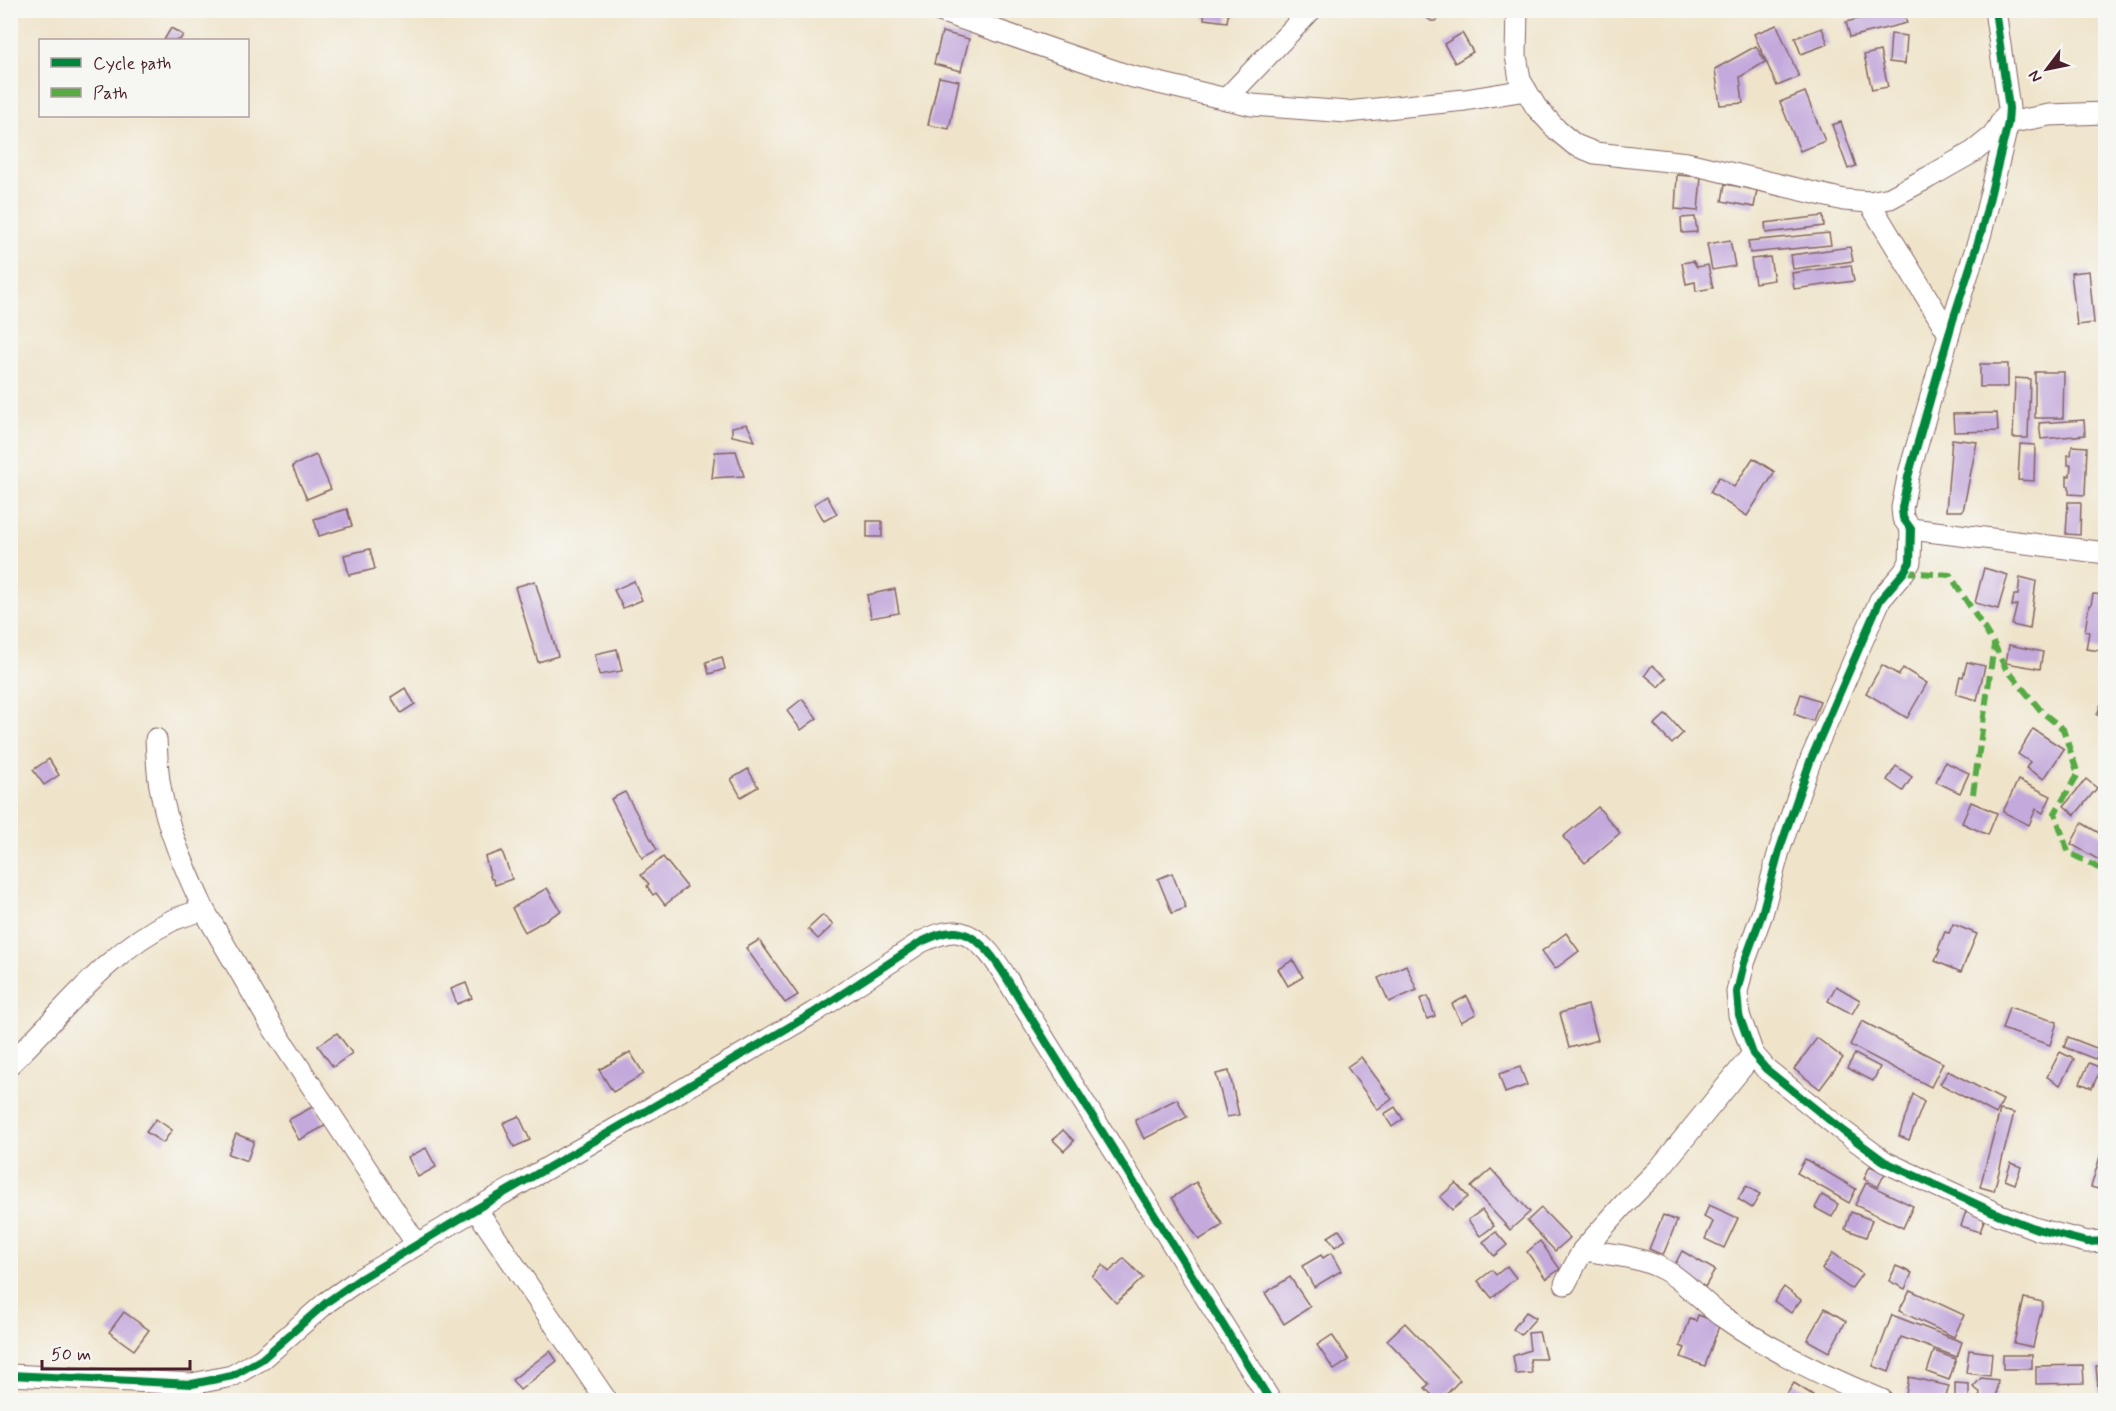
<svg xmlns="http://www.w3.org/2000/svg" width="2116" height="1411" font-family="Mynerve,sans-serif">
<rect width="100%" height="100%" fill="#f6f6f2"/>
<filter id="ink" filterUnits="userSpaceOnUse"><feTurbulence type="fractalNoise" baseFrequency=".0167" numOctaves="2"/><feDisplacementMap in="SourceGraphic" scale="12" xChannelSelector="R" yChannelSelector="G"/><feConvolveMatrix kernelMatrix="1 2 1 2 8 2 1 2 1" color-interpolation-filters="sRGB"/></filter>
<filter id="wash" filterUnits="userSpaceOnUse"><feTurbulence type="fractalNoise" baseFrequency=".008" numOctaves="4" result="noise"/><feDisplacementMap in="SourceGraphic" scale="24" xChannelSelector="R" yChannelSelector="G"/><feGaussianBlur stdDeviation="1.35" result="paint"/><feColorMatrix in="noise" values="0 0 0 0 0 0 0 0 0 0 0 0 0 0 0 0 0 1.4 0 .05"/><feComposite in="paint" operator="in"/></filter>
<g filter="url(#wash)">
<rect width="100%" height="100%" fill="#efe4ca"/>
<g id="blocks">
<g fill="#c3a9dc">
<polygon points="1205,10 1229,10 1227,22 1204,19"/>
<polygon points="1425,10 1441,10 1442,15 1436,21 1431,21 1425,16"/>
<polygon points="1894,10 1903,10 1907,23 1850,37 1846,22"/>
<polygon points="1777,25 1799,77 1777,86 1754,34"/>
<polygon points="171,28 183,35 180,40 164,40"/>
<polygon points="1822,28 1828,44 1801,54 1795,38"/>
<polygon points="942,32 969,39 961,71 934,64"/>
<polygon points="1462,33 1473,52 1455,63 1444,44"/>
<polygon points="1891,34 1907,36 1905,64 1889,62"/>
<polygon points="1756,46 1765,62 1740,77 1743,103 1720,105 1715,69"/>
<polygon points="1880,51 1888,87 1872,90 1864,55"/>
<polygon points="939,77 959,81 949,129 928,125"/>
<polygon points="1805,92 1825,141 1800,151 1780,102"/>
<polygon points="1841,122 1856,166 1848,169 1832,125"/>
<polygon points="1677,175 1701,177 1698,211 1675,209"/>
<polygon points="1725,184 1757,190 1754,207 1722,201"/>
<polygon points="1823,216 1824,226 1766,233 1765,223"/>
<polygon points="1695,217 1697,232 1682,233 1681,218"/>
<polygon points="1829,233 1831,245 1750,253 1748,241"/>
<polygon points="1730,240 1735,266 1712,270 1707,244"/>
<polygon points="1850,247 1853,261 1793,269 1791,255"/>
<polygon points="1770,257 1774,280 1755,283 1751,259"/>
<polygon points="1693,261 1697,267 1708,265 1713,288 1696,291 1695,282 1686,284 1682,263"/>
<polygon points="1851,265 1854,281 1794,289 1792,273"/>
<polygon points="2089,271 2094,323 2077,325 2071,273"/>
<rect x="1980" y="364" width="28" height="23"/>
<polygon points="2035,372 2064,372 2063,418 2035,418"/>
<polygon points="2015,378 2030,379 2028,438 2013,438"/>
<polygon points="1997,413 1998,431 1954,432 1953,414"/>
<polygon points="2084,420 2085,435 2041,439 2039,423"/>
<polygon points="747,424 755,441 732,436 732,427"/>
<polygon points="1952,439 1977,442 1963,511 1946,511"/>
<polygon points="2020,444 2035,445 2034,481 2018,480"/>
<polygon points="2072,446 2087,447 2085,495 2069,494 2069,486 2067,486 2067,476 2070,476 2071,465 2068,465 2068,455 2071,455"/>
<polygon points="736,451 744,476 712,478 715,452"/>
<polygon points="316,455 331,489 307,499 292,466"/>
<polygon points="1753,458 1775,472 1747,516 1710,492 1719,477 1734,487"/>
<polygon points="827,496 837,514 824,521 814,504"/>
<polygon points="2068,502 2081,502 2080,535 2066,534"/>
<polygon points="347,509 352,526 319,536 314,519"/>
<rect x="867" y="521" width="15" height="16"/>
<polygon points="370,549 375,569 349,575 344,555"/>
<polygon points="1984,568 2008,575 1998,609 1975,603"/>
<polygon points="2020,577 2036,581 2030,629 2012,625 2017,605 2012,606 2014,595 2018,595"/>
<polygon points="535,581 558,656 538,662 515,587"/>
<polygon points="634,581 642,600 623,608 614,590"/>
<polygon points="895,589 899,613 871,618 867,595"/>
<polygon points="2093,594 2106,595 2106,619 2101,651 2086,649 2089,632 2085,631 2089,605 2091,605"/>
<polygon points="2009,645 2043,652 2040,669 2006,663"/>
<polygon points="617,649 622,671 599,675 595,654"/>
<polygon points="722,657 725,669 709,674 706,662"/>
<polygon points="1967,662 1985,666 1977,700 1956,694 1960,676 1963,677"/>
<polygon points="1652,665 1667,678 1659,687 1645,675"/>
<polygon points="1882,665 1899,675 1903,668 1927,683 1907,718 1866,693"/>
<polygon points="405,688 415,704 401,713 391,697"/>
<polygon points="1801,694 1820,701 1813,721 1794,714"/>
<polygon points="2104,696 2106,696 2106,717 2097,715"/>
<polygon points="802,699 817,718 801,730 787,711"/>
<polygon points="1666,714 1683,733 1672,744 1654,725"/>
<polygon points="2033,729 2064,749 2044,779 2026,768 2030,762 2018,754"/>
<polygon points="49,759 59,775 44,785 33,770"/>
<polygon points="1945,762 1969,773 1960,793 1936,782"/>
<polygon points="1896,766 1912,777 1903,791 1887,780"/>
<polygon points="748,769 758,787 741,797 731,779"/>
<polygon points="2086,779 2097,788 2075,815 2064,806"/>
<polygon points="2018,780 2051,796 2043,813 2036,809 2029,825 2003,812"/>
<polygon points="625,792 657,850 642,858 611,799"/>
<polygon points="1971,802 1997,813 1988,835 1962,823"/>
<polygon points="1598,807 1620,833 1585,863 1563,837"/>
<polygon points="2082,823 2106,837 2106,864 2071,844"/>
<polygon points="502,851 512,879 495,885 493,879 491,879 485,857"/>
<polygon points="663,857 687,887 665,905 656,893 653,895 647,886 649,884 641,875"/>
<polygon points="1172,873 1186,908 1172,913 1158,879"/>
<polygon points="547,888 561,911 525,932 512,908"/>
<polygon points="823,915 833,925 818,939 808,929"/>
<polygon points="1953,924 1977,934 1961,972 1935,961 1940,950 1938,949 1945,932 1949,933"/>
<polygon points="1566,933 1579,951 1555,969 1542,951"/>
<polygon points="759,940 798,995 785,1003 746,948"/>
<polygon points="1293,960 1303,977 1288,986 1278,969"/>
<polygon points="1406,965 1417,990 1389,1002 1378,978"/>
<polygon points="466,983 472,998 457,1004 451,989"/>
<polygon points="1836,986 1860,1000 1852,1014 1828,1001"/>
<polygon points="1428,996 1435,1016 1427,1019 1420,999"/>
<polygon points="1467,996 1476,1014 1461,1022 1452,1004"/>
<polygon points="1588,1005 1598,1040 1569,1048 1560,1013"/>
<polygon points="2009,1007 2057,1022 2050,1045 2002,1029"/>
<polygon points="1862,1021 1943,1063 1931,1087 1850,1045"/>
<polygon points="337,1033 352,1053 333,1067 318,1046"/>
<polygon points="2068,1037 2104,1051 2100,1061 2064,1047"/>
<polygon points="1817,1038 1843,1058 1820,1089 1794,1069"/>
<polygon points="630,1052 644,1074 613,1092 599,1070"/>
<polygon points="2060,1052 2074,1059 2060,1085 2047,1077"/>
<polygon points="1855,1054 1880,1067 1873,1081 1847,1068"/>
<polygon points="1361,1057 1392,1099 1378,1110 1347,1067"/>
<polygon points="2089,1063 2101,1068 2092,1088 2080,1083"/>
<polygon points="1520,1067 1527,1085 1505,1093 1499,1074"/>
<polygon points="1229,1071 1239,1115 1227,1117 1216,1074"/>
<polygon points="1948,1071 2003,1100 1996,1114 1940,1084"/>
<polygon points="1913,1094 1924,1102 1909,1140 1899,1136"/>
<polygon points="1177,1099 1187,1117 1144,1139 1135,1120"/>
<polygon points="314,1106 325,1126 299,1140 288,1120"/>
<polygon points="1395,1107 1403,1119 1392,1127 1384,1114"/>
<polygon points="2000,1110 2014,1113 1994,1191 1980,1187"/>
<polygon points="519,1116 530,1140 514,1147 503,1123"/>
<polygon points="156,1119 172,1130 163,1143 146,1132"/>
<polygon points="1063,1130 1074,1141 1064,1151 1053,1140"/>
<polygon points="236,1134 254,1141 247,1161 228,1154"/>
<polygon points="426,1148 436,1167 418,1177 408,1157"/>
<polygon points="2101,1153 2106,1154 2106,1177 2102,1190 2091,1187"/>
<polygon points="1805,1159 1856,1189 1849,1203 1797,1173"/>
<polygon points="2011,1163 2021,1167 2015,1184 2005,1180"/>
<polygon points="1870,1166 1885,1173 1878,1187 1864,1179"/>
<polygon points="1491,1169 1530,1212 1510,1230 1471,1187"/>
<polygon points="1196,1182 1223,1225 1199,1240 1172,1198"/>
<polygon points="1456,1183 1468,1197 1452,1210 1440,1197"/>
<polygon points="1866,1183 1913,1206 1903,1228 1855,1205"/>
<polygon points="1746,1186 1760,1194 1752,1208 1738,1199"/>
<polygon points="1822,1195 1838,1204 1832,1217 1815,1208"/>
<polygon points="1709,1205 1738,1218 1724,1248 1705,1239 1713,1222 1704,1217"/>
<polygon points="1541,1208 1570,1238 1555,1251 1527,1221"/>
<polygon points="1482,1210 1494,1226 1480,1236 1468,1220"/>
<polygon points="1966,1211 1985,1218 1980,1232 1961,1226"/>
<polygon points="1851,1212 1872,1220 1866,1237 1845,1229"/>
<polygon points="1663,1215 1677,1221 1663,1255 1649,1249"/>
<polygon points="1339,1230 1346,1240 1335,1247 1328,1237"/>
<polygon points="1496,1232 1507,1245 1494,1256 1483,1242"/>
<polygon points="1540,1241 1560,1269 1546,1279 1527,1252"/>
<polygon points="1682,1251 1715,1270 1705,1287 1673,1268"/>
<polygon points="1331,1253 1341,1271 1314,1287 1302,1266 1321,1255 1323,1258"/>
<polygon points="1833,1253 1862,1274 1851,1289 1822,1269"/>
<polygon points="1124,1258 1143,1278 1116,1303 1092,1276 1103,1265 1109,1272"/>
<polygon points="1507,1266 1516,1278 1492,1298 1478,1281 1492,1270 1496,1275"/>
<polygon points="1896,1266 1912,1273 1905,1289 1889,1281"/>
<polygon points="1290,1277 1310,1307 1284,1324 1265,1293"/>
<polygon points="1784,1287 1801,1300 1791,1313 1774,1301"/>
<polygon points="1910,1290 1964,1315 1954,1337 1899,1311"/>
<polygon points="2024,1298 2043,1302 2033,1347 2014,1343"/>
<polygon points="1825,1308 1846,1321 1829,1352 1807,1340"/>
<polygon points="124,1312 149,1330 134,1350 109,1332"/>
<polygon points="1526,1312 1536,1318 1521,1335 1513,1329"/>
<polygon points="1698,1315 1720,1323 1705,1366 1681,1357 1685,1348 1680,1346 1690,1319 1696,1321"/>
<polygon points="1892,1315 1962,1342 1957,1357 1901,1337 1889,1372 1873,1366"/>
<polygon points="1405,1323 1460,1380 1443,1398 1441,1396 1437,1400 1425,1388 1429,1384 1387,1340"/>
<polygon points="1539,1332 1546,1359 1530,1359 1532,1373 1516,1374 1513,1356 1530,1350 1528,1333"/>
<polygon points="1332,1335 1349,1360 1334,1370 1317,1345"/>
<polygon points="1969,1350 1992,1353 1990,1376 1966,1373"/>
<polygon points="550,1351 557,1361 520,1390 512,1380"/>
<polygon points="1934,1351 1956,1359 1949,1380 1927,1372"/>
<rect x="2003" y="1355" width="29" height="14"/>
<polygon points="2083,1365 2084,1383 2036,1384 2036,1366"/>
<polygon points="2096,1366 2106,1366 2106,1383 2098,1384 2106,1386 2106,1400 2099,1399"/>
<polygon points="1909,1377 1949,1386 1945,1400 1933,1400 1906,1394"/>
<polygon points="1981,1378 1998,1380 1996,1400 1979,1400 1980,1392 1973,1387"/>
<polygon points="1794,1383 1813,1395 1809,1400 1783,1400"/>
<polygon points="1955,1383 1969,1384 1969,1400 1955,1400"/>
</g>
</g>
</g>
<g filter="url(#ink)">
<use href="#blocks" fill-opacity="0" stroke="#846463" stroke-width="1.5"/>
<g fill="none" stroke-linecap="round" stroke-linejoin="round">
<g stroke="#846463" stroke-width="23">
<g id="street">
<polyline points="937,10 1129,76 1252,105 1347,112 1465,100 1526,90"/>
<polyline points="1517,10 1516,55 1520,80 1536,107 1558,131 1575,145 1595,153 1687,163 1844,200 1869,202 1890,198 1929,177 1973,152 1993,136 2004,117"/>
<polyline points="1995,10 2009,108 2008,123 1981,233 1953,320 1908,477 1902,508 1903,518 1911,529 1910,562 1904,572 1880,600 1811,759 1779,851 1762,914 1744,963 1737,992 1739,1015 1753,1054 1766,1069 1843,1131 1885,1162 2000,1215 2037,1229 2087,1242 2106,1241"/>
<polyline points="1226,99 1311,10"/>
<polyline points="2008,123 2049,115 2106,113"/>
<polyline points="1869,202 1949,334"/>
<polyline points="1911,529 2106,553"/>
<path d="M156,739C157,755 157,771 160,786C167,830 186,870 204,910"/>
<path d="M10,1064C63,1013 105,953 173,920C182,916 193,913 204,910L273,1028L416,1243"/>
<polyline points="476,1209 606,1400"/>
<path d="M1583,1250C1608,1254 1636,1256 1659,1267C1682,1278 1700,1300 1720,1315C1770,1350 1825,1377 1882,1400"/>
<polyline points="1565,1284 1583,1250 1625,1203 1659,1169 1753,1054"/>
<path d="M10,1375L192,1384L232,1376L262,1359L327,1302L360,1279L476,1209L622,1125L813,1013L921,942C932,937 944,931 956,932C987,935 1007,981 1023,1005L1270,1400"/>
</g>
</g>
<use href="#street" stroke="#fff" stroke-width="21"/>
<g stroke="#57aa44" stroke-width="6" stroke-dasharray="12 6" stroke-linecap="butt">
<polyline points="1904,572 1950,575 1994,644 2005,667 2042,712 2063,729 2078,774 2055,813 2068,852 2106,872"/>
<polyline points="1973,794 1994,645"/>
</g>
<g stroke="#f6f6f2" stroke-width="11">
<g id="cycleway">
<polyline points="1995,10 2009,108 2008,123 1981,233 1953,320 1908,477 1902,508 1903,518 1911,529 1910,562 1904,572 1880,600 1811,759 1779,851 1762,914 1744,963 1737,992 1739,1015 1753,1054 1766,1069 1843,1131 1885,1162 2000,1215 2037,1229 2087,1242 2106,1241"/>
<path d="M10,1375L192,1384L232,1376L262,1359L327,1302L360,1279L476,1209L622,1125L813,1013L921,942C932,937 944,931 956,932C987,935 1007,981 1023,1005L1270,1400"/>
</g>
</g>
<use href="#cycleway" stroke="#00873e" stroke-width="8"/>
</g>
</g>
<rect width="2116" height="1411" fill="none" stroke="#f6f6f2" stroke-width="36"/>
<rect x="39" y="39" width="210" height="78" fill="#f6f6f2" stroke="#b1a0a2" stroke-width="1.5"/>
<rect x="51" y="58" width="30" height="9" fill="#00873e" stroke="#b1a0a2" stroke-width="1.5"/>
<text x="93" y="69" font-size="18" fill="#4a1f2b">Cycle path</text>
<rect x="51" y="88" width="30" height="9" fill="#57aa44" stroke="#b1a0a2" stroke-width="1.5"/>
<text x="93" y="99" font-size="18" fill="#4a1f2b">Path</text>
<g transform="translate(2047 69) rotate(238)" stroke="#f6f6f2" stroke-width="4.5" paint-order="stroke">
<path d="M0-4.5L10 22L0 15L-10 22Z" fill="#4a1f2b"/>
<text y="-9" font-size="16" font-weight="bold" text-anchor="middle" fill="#4a1f2b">N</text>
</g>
<path d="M42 1360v9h148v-9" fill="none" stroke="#4a1f2b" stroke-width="3"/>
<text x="51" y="1360" font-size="18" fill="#4a1f2b" stroke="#f6f6f2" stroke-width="4.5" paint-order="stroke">50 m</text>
</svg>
